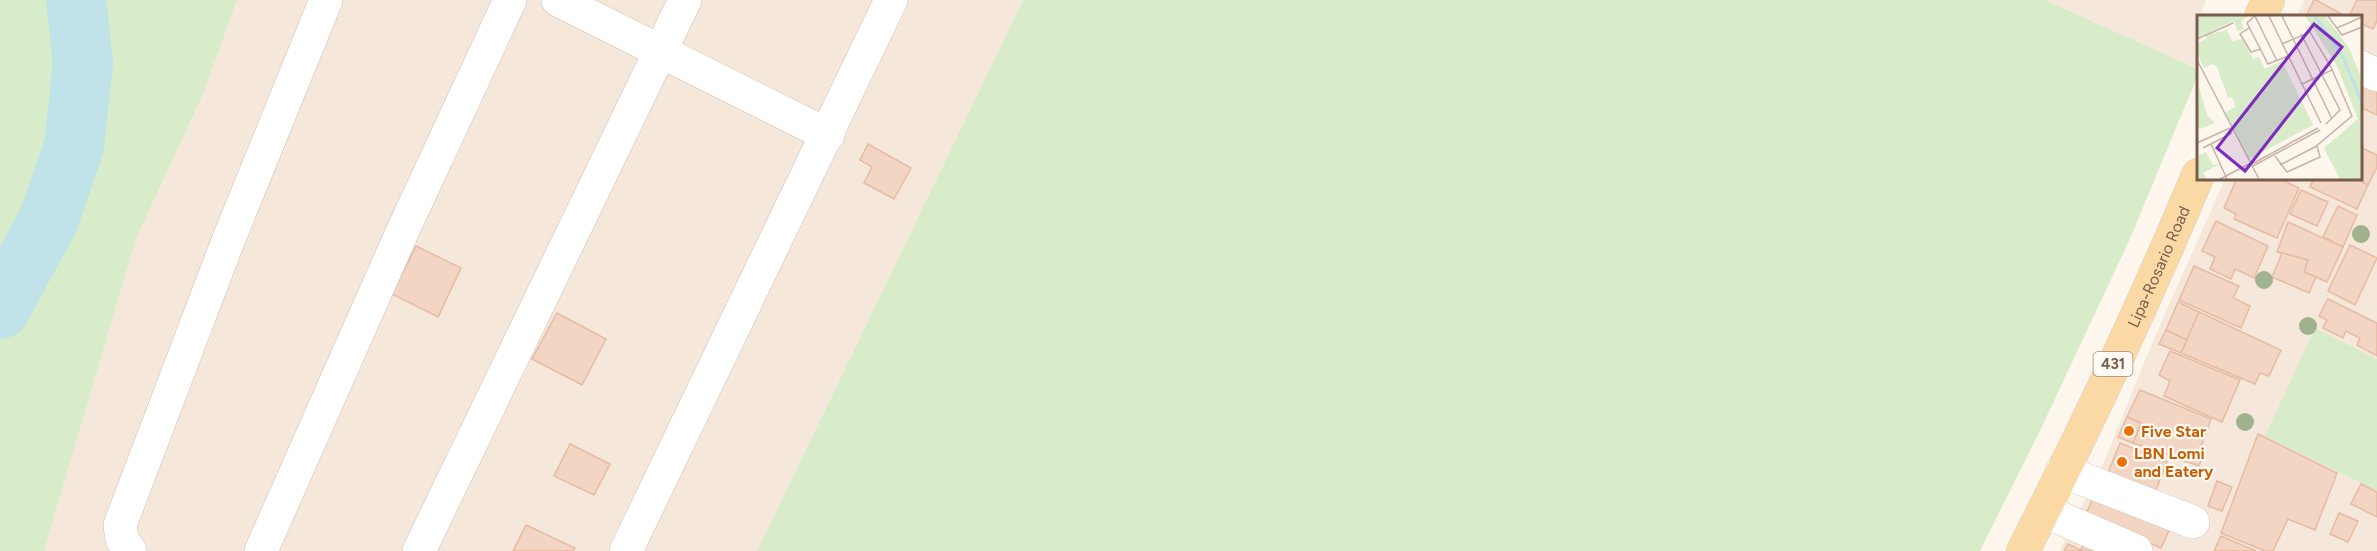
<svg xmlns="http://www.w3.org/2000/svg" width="2377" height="551" font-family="Figtree,sans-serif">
<rect width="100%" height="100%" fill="#fdf6ec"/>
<g fill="#f5e8da">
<polygon points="237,0 1023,0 757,551 44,551 136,239 204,92"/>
<polygon points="2045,0 2206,0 2200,16 2198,16 2198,69"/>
<polygon points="2304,0 2377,0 2377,551 2060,551 2107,455 2153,341 2225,179 2360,178 2360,16 2297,16"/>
</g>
<g fill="#d8ecc9">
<polygon points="0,0 237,0 204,92 136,239 44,551 0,551"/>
<polygon points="1023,0 2045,0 2198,69 2198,75 2129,241 2037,437 1980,551 757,551"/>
<polygon points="2315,328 2377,359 2377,491 2265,436"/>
</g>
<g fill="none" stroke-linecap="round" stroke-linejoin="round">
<polyline stroke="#bfe3e8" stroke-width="60" points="0,309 49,219 74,146 83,63 76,0"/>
</g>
<g fill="#f3d5c3" stroke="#e6bba3" stroke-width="1.5">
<polygon points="2314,0 2316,0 2345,16 2306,16"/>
<polygon points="2357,0 2377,0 2377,21 2373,29 2360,23 2360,16 2349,16"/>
<polygon points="2360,75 2377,83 2377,115 2360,107"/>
<polygon points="868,144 911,168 894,199 864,183 872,167 860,160"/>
<polygon points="2360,147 2377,155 2377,167 2368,185 2354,178 2360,178"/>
<polygon points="2237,178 2278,178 2299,188 2277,238 2234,219 2236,214 2224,208"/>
<polygon points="2314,178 2354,178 2368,185 2357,209 2310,187"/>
<polygon points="2301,190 2328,202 2317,226 2290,214"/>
<polygon points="2338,206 2357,215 2343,247 2323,237"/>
<polygon points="2216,221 2268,246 2254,278 2235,269 2231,279 2210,269 2215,257 2202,251"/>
<polygon points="2288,222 2343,247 2327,282 2304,272 2308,260 2277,252"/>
<polygon points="2350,245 2377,258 2355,305 2328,291"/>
<polygon points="416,246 461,268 438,317 392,294"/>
<polygon points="2282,253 2308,260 2304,272 2316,277 2309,293 2272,277"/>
<polygon points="2194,266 2239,286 2233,298 2250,306 2241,328 2179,300"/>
<polygon points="2328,299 2377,323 2377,356 2357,345 2360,338 2346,331 2343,338 2323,328 2327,320 2319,316"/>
<polygon points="2178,302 2199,312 2187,340 2166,330"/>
<polygon points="2199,312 2281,350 2269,376 2260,373 2255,384 2181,353"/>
<polygon points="557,313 606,339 582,385 532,359"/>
<polygon points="2166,330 2187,340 2181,353 2159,344"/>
<polygon points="2170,351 2240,380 2222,422 2164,396 2170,381 2159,375"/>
<polygon points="2140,390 2211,419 2201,447 2205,449 2199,466 2133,443 2141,423 2127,417"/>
<polygon points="2127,417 2141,423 2133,443 2118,437"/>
<polygon points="2258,434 2337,473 2315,530 2288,519 2273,551 2265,551 2221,533"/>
<polygon points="2120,443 2167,462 2154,495 2107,475"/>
<polygon points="570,444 610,464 594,495 554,476"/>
<polygon points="2217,481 2232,487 2222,511 2208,506"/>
<polygon points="2361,484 2377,492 2377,517 2351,504"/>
<polygon points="2095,493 2171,526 2161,548 2086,514"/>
<polygon points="2339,513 2358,521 2348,542 2330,534"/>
<polygon points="526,525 575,548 573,551 513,551"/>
<polygon points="2221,536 2256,551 2214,551"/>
<polygon points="2084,543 2100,551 2064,551 2068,544 2081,550"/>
</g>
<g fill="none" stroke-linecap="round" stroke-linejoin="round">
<g stroke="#d1beb0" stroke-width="34">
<g id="minor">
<polyline points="558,0 828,135"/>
<polyline points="2360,67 2377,75"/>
<polyline points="2062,471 2193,522"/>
<polyline points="2044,511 2136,551"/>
<polyline points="130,551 122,539 120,525 228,241 326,0"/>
<polyline points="261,551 404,228 510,0"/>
<polyline points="419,551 685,0"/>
<polyline points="626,551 891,0"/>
</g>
</g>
<g stroke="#dad1cd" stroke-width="34">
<g id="major">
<polyline points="2261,16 2268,0"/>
<path id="s1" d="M2023,551C2086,428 2145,302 2198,175"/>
</g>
</g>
<use href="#minor" stroke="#fff" stroke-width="33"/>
<use href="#major" stroke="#fbd9a5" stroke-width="33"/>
</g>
<g fill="#a0b28e">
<circle cx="2361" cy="234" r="9"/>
<circle cx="2264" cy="280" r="9"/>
<circle cx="2308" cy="326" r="9"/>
<circle cx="2245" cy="422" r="9"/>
</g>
<g fill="#e8710a" stroke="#fffaf3" stroke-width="2">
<circle cx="2129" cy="431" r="6"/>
<circle cx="2122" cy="462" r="6"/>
</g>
<g text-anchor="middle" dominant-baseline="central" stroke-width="4.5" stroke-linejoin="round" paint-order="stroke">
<rect fill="#fffaf3" stroke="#a28b7f" stroke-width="1.5" x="2093.5" y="352" width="39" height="24" rx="4.5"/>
<g font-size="15" font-weight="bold" fill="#7a5c4d">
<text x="2113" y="364">431</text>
</g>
<g font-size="16" fill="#7a5c4d" stroke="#fffaf3">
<text stroke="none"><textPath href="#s1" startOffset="315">Lipa-Rosario Road</textPath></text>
</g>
<g font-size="16" font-weight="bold" fill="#c56008" stroke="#fffaf3" text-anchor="start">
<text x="2141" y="431">Five Star</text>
<text x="2134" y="453">LBN Lomi<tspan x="2134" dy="18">and Eatery</tspan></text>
</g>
</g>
<g transform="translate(2197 15)">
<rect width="165" height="165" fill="#fdf6ec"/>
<path d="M0,1H51L44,6L47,14L41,16L36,6L0,23ZM108,1H128L152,33L165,64V164H143L127,133L161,104L140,51ZM30,15L35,26L45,24L56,44L62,42L68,54L85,46L116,110L52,144L28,98L39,91L35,82L31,83L20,52L15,49L7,53L0,38V29L10,23L9,20ZM2,72L10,100L18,108L3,114L0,112ZM9,137L16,150L23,149L6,158L10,164H0V141Z" fill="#d8ecc9"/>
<path fill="none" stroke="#bfe3e8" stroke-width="3" d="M118,1L145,40L165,88"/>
<path fill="none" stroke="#c5b3a7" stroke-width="1.5" d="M58,1L50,8L71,49L91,41M58,1L80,46M72,1L124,108M85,1L135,104M131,1L145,20L165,12M52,13L43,19L54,37L64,34M140,13L165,2M104,19L143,95L129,109M0,24L36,8M0,45L62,164M105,69L135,55M0,128L33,113M14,129L30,164M6,133L35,118M78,141L90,157L123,142L120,131M55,149L121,113M83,150L118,132L155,101L134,52L113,17L85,29M56,151L123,115M23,164L52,149"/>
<path fill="#7b2cbf" fill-opacity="0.15" stroke="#7b2cbf" stroke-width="3" d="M117,9L145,32L48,156L20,133Z"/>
<rect width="165" height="165" fill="none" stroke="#7a5c4d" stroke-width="3"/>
</g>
</svg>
